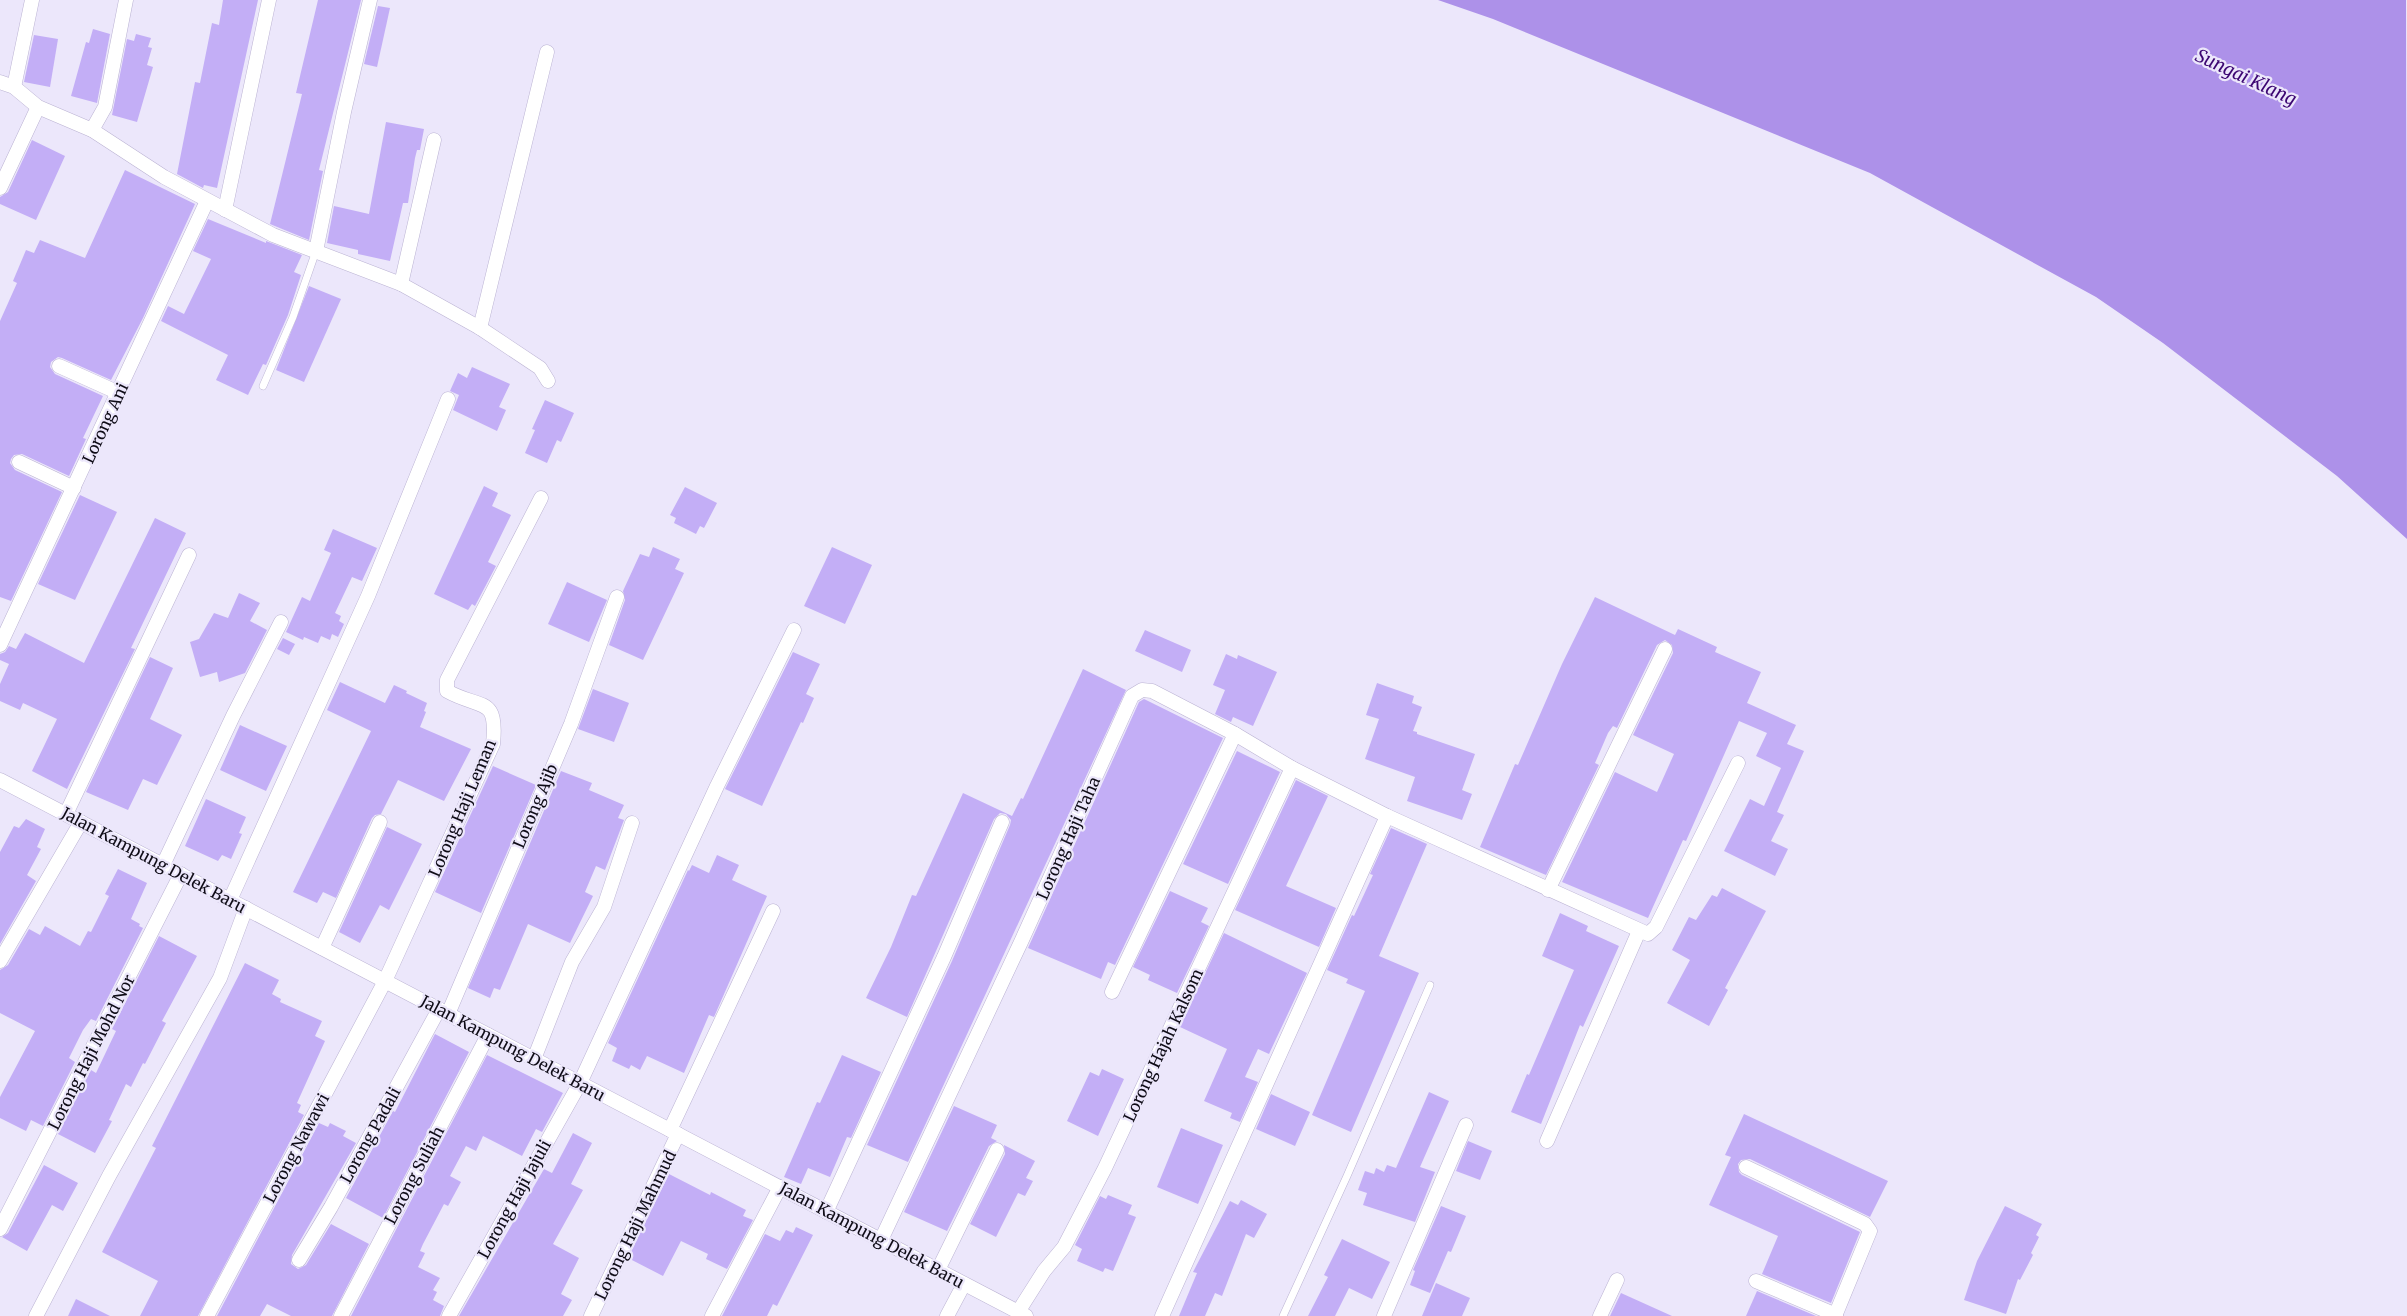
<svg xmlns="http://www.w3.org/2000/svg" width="2407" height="1316" font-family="Merriweather,serif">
<rect width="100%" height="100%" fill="#ece7fb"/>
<polygon fill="#ad91e9" points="1438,0 2406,0 2407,539 2337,476 2163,343 2096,297 1870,173 1493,19"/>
<g fill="#c3aef6">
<polygon points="223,0 258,0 217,188 204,185 203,188 177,174 195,82 200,83 212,23 219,25"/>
<polygon points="318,0 361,0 319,170 323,171 309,240 270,224 302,94 296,93"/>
<polygon points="378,6 390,8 377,67 364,64"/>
<polygon points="93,29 110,34 97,103 71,96 86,42 89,43"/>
<polygon points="136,34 151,38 148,47 152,48 147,65 153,67 137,122 112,115 127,39 134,41"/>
<polygon points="34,35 58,39 50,87 24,82"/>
<polygon points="386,122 424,129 420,150 417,150 415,158 408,203 403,203 390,261 358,254 358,250 327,243 334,206 369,214"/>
<polygon points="32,140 65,156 36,220 0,204 0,197 8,192"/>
<polygon points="125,170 195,204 143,318 111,380 62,358 58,357 51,362 50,367 55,374 103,396 83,438 86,439 69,476 22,454 14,455 11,459 10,463 15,470 62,492 11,601 0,597 0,321 17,283 13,281 26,250 34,253 40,240 85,258"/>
<polygon points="208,219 266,243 266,241 302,255 294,272 301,275 288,315 266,365 263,364 248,395 216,380 228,355 161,321 168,306 184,314 211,259 193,251"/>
<polygon points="309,286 341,299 304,382 276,370"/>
<polygon points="472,367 510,384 499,407 506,410 497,431 453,410 459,395 450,391 458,373 467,378"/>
<polygon points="545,400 574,413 561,442 557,440 547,463 525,453 535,430 532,429"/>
<polygon points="484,486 498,493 492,506 511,515 488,562 496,566 475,606 472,604 468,610 434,594"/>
<polygon points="685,487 717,503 704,528 700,526 696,534 674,523 676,518 670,515"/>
<polygon points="80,495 117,512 75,600 38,584"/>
<polygon points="155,518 186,533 131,648 135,649 67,789 32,771 57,719 23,703 20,710 0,701 0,684 9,664 0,660 0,654 5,652 9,646 16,649 25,633 84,663"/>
<polygon points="333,529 377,548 362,581 352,577 335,613 341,616 339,621 344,624 338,637 332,634 330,640 321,636 318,643 304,637 303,640 286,632 302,597 310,601 331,553 324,550"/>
<polygon points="653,547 680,559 675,569 684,573 643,660 609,645 625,600 623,591 640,554 649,557"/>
<polygon points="832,547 872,565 845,624 804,606"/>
<polygon points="567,582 607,600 589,642 548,624"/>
<polygon points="239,593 260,603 250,621 267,630 245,673 219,682 217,672 200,677 190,642 199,639 214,613 228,618"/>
<polygon points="1595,597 1675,635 1678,629 1717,647 1715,652 1761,672 1747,703 1796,725 1787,744 1804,751 1777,812 1784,815 1771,841 1788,849 1775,876 1724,851 1750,799 1764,806 1781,768 1756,756 1767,733 1739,721 1686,841 1683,840 1648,918 1562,882 1615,772 1657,792 1674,754 1633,735 1673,653 1672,645 1665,640 1657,645 1617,728 1613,726 1608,733 1595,763 1599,765 1546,875 1480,847 1515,764 1518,765 1562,664"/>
<polygon points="1145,630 1191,650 1182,672 1135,651"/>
<polygon points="283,638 295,644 289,655 277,649"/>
<polygon points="793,652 820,664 806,694 814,698 803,723 801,722 762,806 725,789"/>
<polygon points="1226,654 1237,659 1238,655 1277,672 1253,726 1233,717 1231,722 1215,714 1225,690 1213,685"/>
<polygon points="150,657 173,668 150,719 182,735 157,785 143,779 128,810 86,792"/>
<polygon points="1083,669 1126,690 908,1162 867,1145 952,961 1010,825 1011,820 1006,814 1000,813 994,819 907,1017 866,998 891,947 912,895 916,896 963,793 1012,816 1021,798 1023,799"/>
<polygon points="340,682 385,703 394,685 407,691 406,693 427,703 424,711 426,712 420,727 471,749 444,801 398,780 381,814 375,815 372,818 336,898 323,892 317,903 293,892 371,731 327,710"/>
<polygon points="1377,683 1414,696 1412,703 1422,707 1413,731 1417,732 1417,734 1475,754 1462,790 1472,794 1462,820 1407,801 1415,777 1365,759 1379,719 1366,715"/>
<polygon points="593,689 629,703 614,742 578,729"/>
<polygon points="1144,699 1223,738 1115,965 1108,962 1101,979 1028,948 1139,702"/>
<polygon points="240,725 287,746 266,791 220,770"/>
<polygon points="1237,751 1280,772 1228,884 1183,864"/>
<polygon points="493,766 536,785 481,913 435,892"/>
<polygon points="561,771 592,783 589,790 624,805 618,818 624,820 605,870 596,866 585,892 593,896 570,943 528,924 500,990 494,988 490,998 468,988"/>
<polygon points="1296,780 1328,796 1286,886 1336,908 1319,947 1235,910"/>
<polygon points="206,799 246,817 239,833 242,834 231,859 222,855 218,861 185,846"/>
<polygon points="26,819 45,829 37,847 41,849 27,875 36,881 0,944 0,852 14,826 19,828"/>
<polygon points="387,827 422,844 389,910 380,905 360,943 339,932"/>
<polygon points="1391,828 1427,844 1379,956 1419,973 1351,1132 1312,1115 1365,991 1346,983 1348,979 1327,970 1352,915 1354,916 1373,875 1370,874"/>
<polygon points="717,855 739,865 732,880 767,896 714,1017 709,1015 684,1073 647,1056 640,1070 631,1065 629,1069 612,1061 617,1048 608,1043 688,870 689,871 692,865 709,873"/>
<polygon points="118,869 147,883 131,919 140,924 139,926 143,928 96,1021 91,1019 83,1030 69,1058 75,1062 43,1126 31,1120 26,1131 0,1118 0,1097 35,1031 0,1013 0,970 8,965 29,929 40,935 45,926 80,946 88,931 91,932 109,896 105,894"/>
<polygon points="1722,888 1766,911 1725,988 1728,990 1709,1026 1667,1003 1690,960 1672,950 1689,917 1696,920 1712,895 1717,897"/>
<polygon points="1170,891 1208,908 1201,922 1209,926 1177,993 1148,980 1150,975 1133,967"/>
<polygon points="1560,913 1588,926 1586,931 1619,946 1583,1027 1580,1025 1541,1124 1511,1112 1527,1074 1529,1075 1574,970 1542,956"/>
<polygon points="1224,933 1307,973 1269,1054 1258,1049 1245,1077 1258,1082 1240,1122 1230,1118 1232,1113 1204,1101 1227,1049 1180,1027"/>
<polygon points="159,936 197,956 162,1021 166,1023 145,1064 143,1063 131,1087 126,1084 109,1120 112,1121 95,1153 58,1134 91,1070 96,1073 116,1031 112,1029"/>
<polygon points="245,963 279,980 272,994 281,999 280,1002 322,1021 315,1036 325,1041 297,1103 301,1105 298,1112 304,1115 198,1316 140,1316 158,1281 102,1252 156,1148 152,1146"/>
<polygon points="435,1034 469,1052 383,1218 346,1198 393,1111 395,1112"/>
<polygon points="487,1055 563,1093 542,1132 536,1129 522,1156 483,1136 476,1151 466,1146 450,1176 461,1182 448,1206 444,1204 423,1244 420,1251 425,1253 418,1267 440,1278 433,1290 437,1292 433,1300 444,1306 440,1316 351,1316"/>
<polygon points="842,1055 881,1072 851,1138 847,1137 830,1177 808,1168 801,1184 784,1177 817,1102 820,1103"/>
<polygon points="1102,1069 1124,1079 1098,1136 1067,1121 1090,1072 1099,1076"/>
<polygon points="1429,1092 1449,1101 1420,1167 1435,1172 1415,1222 1363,1205 1367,1193 1358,1190 1365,1171 1374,1174 1376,1168 1384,1172 1387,1165 1396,1168"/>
<polygon points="1271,1094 1310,1112 1295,1146 1256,1129"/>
<polygon points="954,1106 997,1125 991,1138 997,1141 989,1146 947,1231 904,1212"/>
<polygon points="1744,1114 1888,1181 1870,1217 1750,1159 1741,1160 1738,1164 1739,1172 1742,1175 1860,1232 1831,1303 1762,1274 1778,1236 1709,1205 1731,1157 1725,1155"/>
<polygon points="319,1123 328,1127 330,1123 346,1131 343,1136 356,1143 292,1255 291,1264 298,1269 306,1265 331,1224 369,1244 332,1316 291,1316 267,1304 260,1316 217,1316"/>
<polygon points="1181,1128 1223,1145 1198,1204 1157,1187"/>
<polygon points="573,1133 592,1143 571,1184 583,1190 553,1244 579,1258 561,1294 572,1300 563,1316 459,1316 544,1169 552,1173"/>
<polygon points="1468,1141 1492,1151 1480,1180 1456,1171"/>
<polygon points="1004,1145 1035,1161 1026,1178 1033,1181 1025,1196 1018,1193 996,1237 970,1224 1005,1154"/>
<polygon points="44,1165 78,1183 63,1211 52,1205 27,1251 2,1237 8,1233"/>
<polygon points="669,1174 710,1195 711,1192 746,1210 743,1216 753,1220 727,1269 706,1259 708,1254 681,1241 663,1276 628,1258"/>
<polygon points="1108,1195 1132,1205 1128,1214 1136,1217 1113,1271 1105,1268 1103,1272 1077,1261 1082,1249 1075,1245 1100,1196 1106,1199"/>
<polygon points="1241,1200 1267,1214 1254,1238 1246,1234 1222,1296 1215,1293 1205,1316 1179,1316 1197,1273 1193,1272 1230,1201 1238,1205"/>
<polygon points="1441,1206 1466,1216 1451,1252 1448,1251 1430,1293 1410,1285 1415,1271 1413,1270"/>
<polygon points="2005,1206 2042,1224 2036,1235 2039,1237 2031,1253 2033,1255 2020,1280 2018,1279 2006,1314 1964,1300 1977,1261"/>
<polygon points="796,1227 813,1235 777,1306 773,1304 767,1316 722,1316 765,1234 780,1241 786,1230 793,1233"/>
<polygon points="1342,1239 1390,1262 1372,1299 1349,1288 1335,1316 1308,1316 1328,1277 1324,1275"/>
<polygon points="1436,1283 1470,1298 1462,1316 1422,1316"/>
<polygon points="1757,1291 1816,1316 1746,1316"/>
<polygon points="1621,1293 1672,1316 1610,1316"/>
<polygon points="76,1299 110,1316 68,1316"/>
</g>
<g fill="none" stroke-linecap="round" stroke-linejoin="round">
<g stroke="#bbb3d3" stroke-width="8">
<g id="service">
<polyline points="263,386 293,317 316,251"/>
<polyline points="1283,1316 1347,1176 1430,985"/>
</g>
</g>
<g stroke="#bbb3d3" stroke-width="15">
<g id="minor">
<polyline points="0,82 14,87 38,107 92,130 164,177 273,235 401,284 480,328 540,368 548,381"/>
<polyline points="14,87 32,0"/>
<polyline points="92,130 105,107 126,0"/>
<polyline points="0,188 38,107"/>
<polyline points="225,210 269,0"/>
<polyline points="316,251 344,112 370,0"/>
<polyline points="401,284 434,140"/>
<polyline points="480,328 547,52"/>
<polyline points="59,366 119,393"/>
<polyline points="19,462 74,488"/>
<polyline points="0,645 207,201"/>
<polyline points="0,780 1026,1316"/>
<polyline points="66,814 189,555"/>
<polyline points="163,865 233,716 281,622"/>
<polyline points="1548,890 1665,649"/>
<polyline points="230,900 368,596 448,399"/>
<polyline points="322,948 380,822"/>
<polyline points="0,961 81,822"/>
<polyline points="1112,992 1235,734"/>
<polyline points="448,1014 571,724 617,597"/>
<polyline points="534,1059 572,962 604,907 632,823"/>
<polyline points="670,1130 773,911"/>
<polyline points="1547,1141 1639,931"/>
<polyline points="1746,1167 1865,1224 1870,1231 1835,1316"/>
<polyline points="826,1212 944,957 1002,822"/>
<polyline points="0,1229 181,874"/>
<polyline points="881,1240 1021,942 1132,696 1142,690 1152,691 1235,734 1292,768 1387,816 1648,934 1656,927 1738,763"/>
<polyline points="299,1260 331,1207 439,1009"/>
<polyline points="938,1270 997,1150"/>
<polyline points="1756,1281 1836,1315"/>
<polyline points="1018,1312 1044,1271 1064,1247 1105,1168 1292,768"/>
<polyline points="36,1316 109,1176 220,978 246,908"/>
<path d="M207,1316L385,981L493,744C498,695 481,710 447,691V680L541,498"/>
<polyline points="341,1316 488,1035"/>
<polyline points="449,1316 580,1083 717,786 794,630"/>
<polyline points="591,1316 678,1134"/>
<polyline points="712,1316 780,1187"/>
<polyline points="947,1316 964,1284"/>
<polyline points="1162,1316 1387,816"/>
<polyline points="1384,1316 1466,1125"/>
<polyline points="1600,1316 1617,1280"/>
</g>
</g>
<use href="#service" stroke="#fff" stroke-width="7"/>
<use href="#minor" stroke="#fff" stroke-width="14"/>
</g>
<g text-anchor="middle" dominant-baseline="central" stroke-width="4.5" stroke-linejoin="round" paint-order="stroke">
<g font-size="16" fill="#0f0c17" stroke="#ece7fb">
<text transform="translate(105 423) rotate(-65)">Lorong Ani</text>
<text transform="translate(535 806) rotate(-67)">Lorong Ajib</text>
<text transform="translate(462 808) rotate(-67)">Lorong Haji Leman</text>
<text transform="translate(1068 838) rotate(-66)">Lorong Haji Taha</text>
<text transform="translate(154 860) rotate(28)">Jalan Kampung Delek Baru</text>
<text transform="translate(1163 1045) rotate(-65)">Lorong Hajah Kalsom</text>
<text transform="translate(513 1048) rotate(28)">Jalan Kampung Delek Baru</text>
<text transform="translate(91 1052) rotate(-63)">Lorong Haji Mohd Nor</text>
<text transform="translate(370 1135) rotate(-61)">Lorong Padali</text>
<text transform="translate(296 1148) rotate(-62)">Lorong Nawawi</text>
<text transform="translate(414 1175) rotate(-62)">Lorong Suliah</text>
<text transform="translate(514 1199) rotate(-61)">Lorong Haji Jajuli</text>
<text transform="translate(635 1225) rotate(-64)">Lorong Haji Mahmud</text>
<text transform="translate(872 1235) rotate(28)">Jalan Kampung Delek Baru</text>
</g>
<g font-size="18" font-style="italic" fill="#3c0772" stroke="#ece7fb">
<text transform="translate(2246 77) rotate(25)">Sungai Klang</text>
</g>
</g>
</svg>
